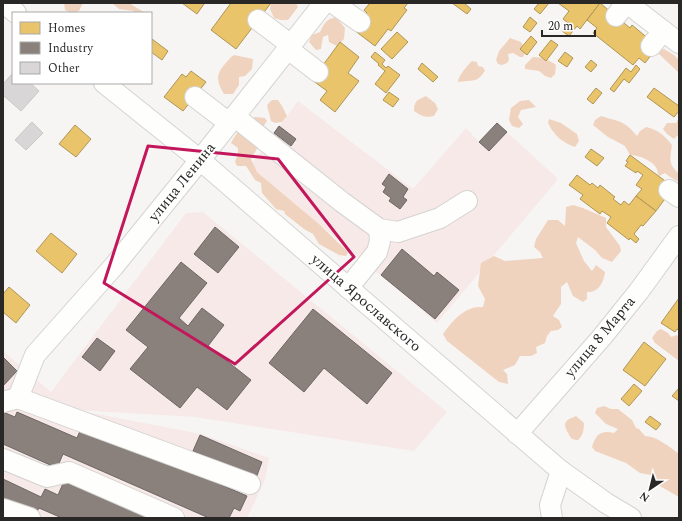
<svg xmlns="http://www.w3.org/2000/svg" width="682" height="521" font-family="Spectral,serif">
<rect width="100%" height="100%" fill="#f7f5f4"/>
<g fill="#f6e9e7">
<polygon points="298,101 413,189 466,128 479,142 497,123 558,179 437,323 250,166"/>
<polygon points="203,212 447,412 414,451 195,417 76,410 201,434 269,458 265,480 247,518 3,518 3,353 4,352 51,392 186,213"/>
</g>
<g fill="#f0d3be">
<polygon points="64,3 83,3 79,11 71,13 65,10"/>
<polygon points="112,3 129,3 142,11 148,13 135,13 134,11 119,9"/>
<polygon points="271,3 296,3 298,7 288,20 281,20 274,18 270,9"/>
<path d="M336,17L345,28L344,39L337,46L329,42L328,35L323,37L321,49L316,50L309,42L312,35L320,32C324,24 326,19 336,17Z"/>
<polygon points="510,38 521,42 523,46 520,49 525,53 523,57 520,57 513,53 508,54 509,60 507,63 502,65 498,64 496,60 499,51"/>
<polygon points="664,49 674,55 679,60 679,73 659,54 660,50"/>
<path d="M234,55L253,59L252,69L245,76L239,77V85L233,94H224C217,82 215,75 225,64C228,61 230,57 234,55Z"/>
<path d="M533,57C541,57 550,60 556,65L555,74L551,78L545,76L539,71L525,69V65Z"/>
<path d="M472,61L477,62L478,66L483,67L485,71C478,80 478,80 468,81C464,81 462,82 458,82C458,76 467,66 472,61Z"/>
<path d="M426,96L435,103L438,109L434,116C425,118 422,116 414,111C414,101 417,100 426,96Z"/>
<polygon points="272,100 278,100 282,106 287,116 282,122 275,123 271,121 267,105"/>
<polygon points="529,100 536,107 521,110 518,117 523,124 519,128 512,126 509,120 511,108 520,101"/>
<path d="M601,116C620,122 624,120 637,136L640,131L646,127C659,130 664,135 672,145C670,160 668,163 679,174V179L677,181L670,177L665,173L659,176C657,172 658,169 655,166C650,160 639,155 630,155L625,146L608,137L593,125L595,120Z"/>
<path d="M255,117L265,118L267,121L263,127L261,142L251,159L257,172L319,224L348,252L346,256L339,255L319,244L313,234L304,229L285,214L284,211L276,209L262,193L261,183L255,180L246,166H237L235,162L238,154V148L231,143C237,131 244,125 255,117Z"/>
<polygon points="679,118 679,134 674,139 667,134 663,129 667,123 676,123"/>
<path d="M549,119L561,123L577,134L579,141L575,147C562,143 553,134 548,123Z"/>
<path d="M573,205L583,208L606,218V227L620,246L621,251L612,262L602,258L595,250L578,237L576,243L584,261L592,271L596,265L605,272C604,281 599,293 587,292V299L583,302L573,296L567,282L561,287V304L553,316L559,320L562,327L558,330L551,331L547,336L545,343L536,347L537,353L531,356H520L515,365L503,370L507,374L508,384L499,382L447,341L443,334C450,324 459,313 470,309C474,307 479,307 483,307L485,299L478,286L481,263L494,256L505,261L543,258L540,252L534,247L536,239L548,220H558L565,226L566,207Z"/>
<polygon points="661,329 668,333 671,337 677,335 679,337 679,361 655,343 652,338 657,331"/>
<path d="M604,406L611,409H618L632,420L636,428L639,429L645,436C656,436 670,447 679,454V497L658,485L656,476L640,473L626,463L595,451L592,447C596,434 601,430 614,433L618,429L606,424L595,413L597,408Z"/>
<path d="M576,416L584,423C584,429 583,436 578,440C571,440 571,438 568,433C562,422 566,420 576,416Z"/>
</g>
<g fill="#e9c46a" stroke="#af9556">
<polygon points="182,3 202,3 204,4 197,14"/>
<polygon points="231,3 271,3 236,49 211,30"/>
<polygon points="370,3 408,3 404,8 407,10 391,31 388,29 375,46 354,30 367,13 364,10"/>
<polygon points="452,3 464,3 471,9 467,14"/>
<polygon points="539,3 549,3 540,14 534,9"/>
<polygon points="558,3 600,3 580,29 577,26 569,36 562,31 568,23 563,19 569,11"/>
<polygon points="600,3 630,28 632,25 650,40 655,50 645,63 639,58 633,65 593,33 597,28 587,20"/>
<polygon points="530,17 537,23 530,32 523,27"/>
<polygon points="397,32 408,42 392,59 381,49"/>
<polygon points="531,36 537,42 527,55 520,49"/>
<polygon points="152,39 168,51 162,60 151,52"/>
<polygon points="551,40 558,45 546,61 539,55"/>
<polygon points="340,42 359,57 348,73 359,81 335,112 320,100 327,91 312,80"/>
<polygon points="375,52 385,60 382,64 386,68 388,66 400,75 386,93 375,84 385,71 378,65 379,64 371,57"/>
<polygon points="565,52 573,58 567,67 558,61"/>
<polygon points="591,60 597,65 591,72 585,67"/>
<polygon points="422,63 438,77 433,82 418,69"/>
<polygon points="636,65 640,69 629,83 624,79 614,92 610,89 626,68 631,72"/>
<polygon points="191,71 206,82 183,111 164,97 182,74 186,77"/>
<polygon points="596,88 602,93 593,104 587,99"/>
<polygon points="654,88 679,106 679,111 674,117 647,97"/>
<polygon points="389,92 399,99 393,107 383,100"/>
<polygon points="75,125 91,139 76,157 59,144"/>
<polygon points="591,149 604,158 597,166 585,157"/>
<polygon points="630,155 672,186 667,196 656,211 636,196 642,189 636,185 643,175 637,171 636,173 625,166 628,162 626,161"/>
<polygon points="577,175 590,185 592,183 598,188 600,185 615,197 613,199 621,205 624,201 629,205 636,196 656,211 643,226 641,225 634,234 639,239 636,243 630,238 629,240 607,223 611,217 602,211 600,214 580,199 583,195 569,185"/>
<polygon points="51,233 77,254 62,273 36,251"/>
<polygon points="9,287 30,305 16,323 3,312 3,294"/>
<polygon points="679,298 679,330 677,329 675,332 661,323"/>
<polygon points="644,342 666,359 645,386 623,370"/>
<polygon points="634,384 642,391 629,406 621,399"/>
<polygon points="679,388 679,401 672,396"/>
<polygon points="650,416 661,424 656,430 645,422"/>
</g>
<g fill="#8a817c" stroke="#6d6662">
<polygon points="497,123 507,132 489,151 479,142"/>
<polygon points="279,126 296,139 291,146 274,133"/>
<polygon points="389,174 408,189 403,197 407,200 400,209 389,201 391,198 383,192 386,187 382,184"/>
<polygon points="215,227 239,247 218,273 194,254"/>
<polygon points="402,249 434,276 437,272 459,290 435,319 381,275"/>
<polygon points="181,262 207,283 179,318 188,326 202,308 224,325 208,346 251,380 227,410 197,387 180,408 130,369 148,347 126,330"/>
<polygon points="313,309 392,373 367,404 324,368 304,392 269,363"/>
<polygon points="97,338 115,351 100,371 82,357"/>
<polygon points="3,357 17,371 3,386"/>
<polygon points="3,412 15,417 17,412 77,438 83,424 247,496 240,511 234,508 229,518 209,518 63,454 57,468 3,444"/>
<polygon points="200,435 262,462 256,478 193,451"/>
<polygon points="3,479 41,497 45,489 58,495 65,479 152,518 62,518 39,508 35,515 3,501"/>
</g>
<g fill="#d8d6d6" stroke="#c8c7c6">
<polygon points="13,73 13,83 30,83 39,91 21,111 3,95 3,84"/>
<polygon points="32,122 43,133 26,150 15,140"/>
</g>
<g fill="none" stroke-linecap="round" stroke-linejoin="round">
<g stroke="#d4d3d2" stroke-width="22">
<g id="minor">
<polyline points="4,3 16,13"/>
<polyline points="333,3 360,22"/>
<polyline points="627,3 679,43"/>
<polyline points="616,16 626,3"/>
<polyline points="258,20 291,45"/>
<polyline points="651,46 663,31"/>
<polyline points="288,49 318,72"/>
<polyline points="104,83 200,160 561,471 606,503 631,518"/>
<polyline points="195,97 229,123"/>
<polyline points="234,116 342,202 379,229 398,232 440,218 467,201"/>
<polyline points="669,190 679,197"/>
<polyline points="348,288 377,252 380,241 379,229"/>
<polyline points="18,398 35,355 114,266 200,160 324,3"/>
<polyline points="3,402 18,398 250,484"/>
<polyline points="517,434 602,337 639,291 679,236"/>
<polyline points="3,459 47,477 69,472 174,518"/>
<polyline points="3,509 30,518"/>
<polyline points="552,518 550,505 561,471"/>
</g>
</g>
<use href="#minor" stroke="#fefefd" stroke-width="20"/>
</g>
<path fill="none" stroke="#c2185b" stroke-width="3" stroke-linejoin="round" d="M148,146L278,159L354,257L235,364L104,283Z"/>
<g text-anchor="middle" dominant-baseline="central" stroke-width="4" stroke-linejoin="round" paint-order="stroke">
<g font-size="15" fill="#292827" stroke="#fff">
<text transform="translate(182 182) rotate(-51)">улица Ленина</text>
<text transform="translate(366 303) rotate(41)">улица Ярославского</text>
<text transform="translate(600 337) rotate(-50)">улица 8 Марта</text>
</g>
</g>
<rect width="682" height="521" fill="none" stroke="#292827" stroke-width="8"/>
<rect x="12" y="12" width="140" height="72" fill="#ffffff" stroke="#a9a9a9"/>
<rect x="20" y="22" width="20" height="12" fill="#e9c46a" stroke="#a9a9a9"/>
<text x="48" y="32" font-size="12" fill="#292827">Homes</text>
<rect x="20" y="42" width="20" height="12" fill="#8a817c" stroke="#a9a9a9"/>
<text x="48" y="52" font-size="12" fill="#292827">Industry</text>
<rect x="20" y="62" width="20" height="12" fill="#d8d6d6" stroke="#a9a9a9"/>
<text x="48" y="72" font-size="12" fill="#292827">Other</text>
<g transform="translate(650 489) rotate(215)" stroke="#ffffff" stroke-width="3" paint-order="stroke">
<path d="M0-3L7 15L0 10L-7 15Z" fill="#292827"/>
<text y="-6" font-size="11" font-weight="bold" text-anchor="middle" fill="#292827">N</text>
</g>
<path d="M542 30v6h53v-6" fill="none" stroke="#292827" stroke-width="2"/>
<text x="548" y="30" font-size="12" fill="#292827" stroke="#ffffff" stroke-width="3" paint-order="stroke">20 m</text>
</svg>
